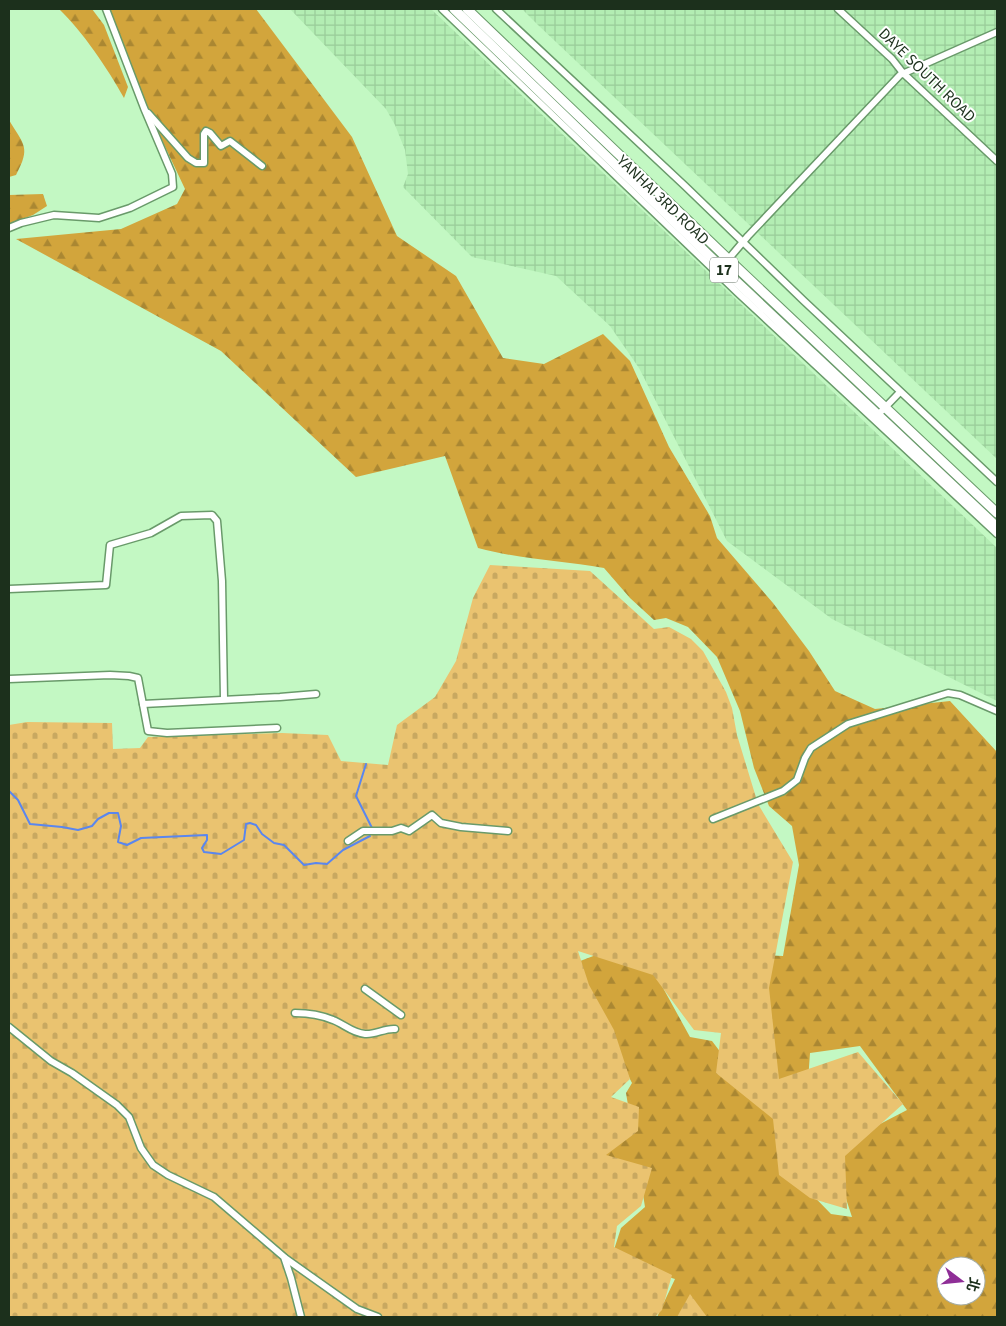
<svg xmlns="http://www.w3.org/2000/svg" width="1006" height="1326" font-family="'Source Sans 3','Noto Sans TC',sans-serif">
<defs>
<pattern id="industrial-grid" width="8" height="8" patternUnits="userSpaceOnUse" patternTransform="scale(1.25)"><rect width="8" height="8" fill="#b3edb3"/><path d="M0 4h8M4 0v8" fill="none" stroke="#9c9"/></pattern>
<pattern id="forest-firs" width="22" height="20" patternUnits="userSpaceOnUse" patternTransform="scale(1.25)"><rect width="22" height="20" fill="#d2a53c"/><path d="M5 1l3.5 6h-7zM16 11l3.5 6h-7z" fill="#aa8732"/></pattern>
<pattern id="cemetery-stones" width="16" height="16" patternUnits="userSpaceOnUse" patternTransform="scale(1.25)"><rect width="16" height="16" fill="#eac370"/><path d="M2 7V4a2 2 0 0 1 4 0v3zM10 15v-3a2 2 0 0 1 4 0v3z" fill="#c8a860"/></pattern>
</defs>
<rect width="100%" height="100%" fill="#c3f8c3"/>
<g fill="url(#industrial-grid)">
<polygon points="290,9 431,9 997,548 997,701 832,619 727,541 639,368 610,326 556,276 472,257 403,187 408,174 405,150 395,125 386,109"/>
<polygon points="522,9 997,9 997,459 538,25"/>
</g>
<g fill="url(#forest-firs)" fill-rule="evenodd">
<path d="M59,9H92L104,25L128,87L124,98C108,69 83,32 59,9Z"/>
<path d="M110,9H256L352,137L397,236L456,276L503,358L544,364L603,334L630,361L669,447L710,516L717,538L773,603L809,651L835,691L875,709L950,701L997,752V1317H657L675,1279L611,1259L621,1228L645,1207L639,1169L598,1157L630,1117L626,1093L632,1083L592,1005L575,963L609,950L640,946L690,1037L712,1041L743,1082L784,1116L794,1176L831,1214L852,1217L830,1150L907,1110L860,1046L810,1053L807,1095L784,1092L702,952L783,956L799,865L792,826L769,806L754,768L740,711L717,657L688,627L666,618L654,620L630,598L604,568C562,561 519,559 478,548L445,456L356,477L221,351L16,239L121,229L177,204L185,189L143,100ZM946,1266H976V1296H946Z"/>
<path d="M9,120C24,145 31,147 16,175L9,177Z"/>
<polygon points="43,194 47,206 33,215 9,224 9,195"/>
</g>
<g fill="url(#cemetery-stones)">
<polygon points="490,565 590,571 654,629 669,627 691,639 703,651 726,692 732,708 737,735 758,804 793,862 769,988 779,1079 858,1052 903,1104 845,1156 847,1209 810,1198 779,1175 773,1119 716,1073 721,1033 694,1030 653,975 578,951 589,985 614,1030 630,1079 611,1097 639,1107 638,1131 606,1155 652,1168 641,1206 617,1226 614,1247 672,1275 662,1310 655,1317 9,1317 9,725 27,722 112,723 113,749 140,748 148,737 282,733 328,735 341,761 388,765 397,725 435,697 456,661 473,598"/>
<polygon points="690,1294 707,1317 677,1317"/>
</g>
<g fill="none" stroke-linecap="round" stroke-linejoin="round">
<g stroke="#5a86ee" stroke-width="2">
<polyline points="366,764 356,796 372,828"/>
<polyline points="9,791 18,800 30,824 62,827 78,830 92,826 98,819 109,813 118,813 121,826 118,842 127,845 141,838 207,835 207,840 202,848 204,852 221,854 244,840 246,824 250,823 256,825 262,834 274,843 284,845 304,865 316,863 327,864 343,850 370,836"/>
</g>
<g stroke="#699a6a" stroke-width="9">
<g id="minor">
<polyline points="442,9 738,293 997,534"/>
<polyline points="496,9 685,186 804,301 997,482"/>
<polyline points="838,9 892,59 903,73 997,161"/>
<polyline points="148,113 188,158 196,163 204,163 204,134 206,131 210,133 221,146 230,141 262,166"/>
<polyline points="9,228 21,223 54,215 99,218 130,208 173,187 172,174 144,108 106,9"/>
<polyline points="720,269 748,236 900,75 997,32"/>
<polyline points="875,418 900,392"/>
<polyline points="9,589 106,585 110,545 151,533 181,516 212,515 217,521 222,581 224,699"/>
<polyline points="9,679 110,675 129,676 138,678 148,731 167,733 277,728"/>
<polyline points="143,704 280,697 316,694"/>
<polyline points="713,819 783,791 797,780 805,758 811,748 848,724 948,693 960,695 997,711"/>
<polyline points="348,841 363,831 392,831 401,828 409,831 432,815 441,823 461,827 508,831"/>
<polyline points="365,989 401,1015"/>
<path d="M295,1013C308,1013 321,1015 333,1020C344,1024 352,1033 365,1034C375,1035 385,1028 395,1029"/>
<polyline points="9,1027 51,1061 72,1073 117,1105 129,1117 141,1148 153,1165 168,1175 214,1197 284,1257 291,1278 301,1317"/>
<polyline points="285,1258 357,1309 378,1317"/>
</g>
</g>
<g stroke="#699a6a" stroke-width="11">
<g id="major">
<polyline points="454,9 721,267 997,527"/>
<polyline points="467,9 728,259 997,513"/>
</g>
</g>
<use href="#minor" stroke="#fff" stroke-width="6"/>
<use href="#major" stroke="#fff" stroke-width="9"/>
</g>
<g text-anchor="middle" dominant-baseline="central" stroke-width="4" stroke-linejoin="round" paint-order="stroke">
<rect fill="#fff" stroke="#606e60" stroke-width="1" x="710" y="257.5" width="28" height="25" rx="4"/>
<g font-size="15" font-weight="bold" fill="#1c301c">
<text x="724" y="270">17</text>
</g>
<g font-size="16" fill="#1c301c" stroke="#fff">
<text transform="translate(927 75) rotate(44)">DAYE SOUTH ROAD</text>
<text transform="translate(663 200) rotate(44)">YANHAI 3RD ROAD</text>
</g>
</g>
<rect width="1006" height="1326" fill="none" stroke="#1c301c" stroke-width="20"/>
<g transform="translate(961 1281) rotate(106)"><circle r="24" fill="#ffffff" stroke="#a4aca4"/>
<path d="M0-4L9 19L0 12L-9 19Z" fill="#8f2e97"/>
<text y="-8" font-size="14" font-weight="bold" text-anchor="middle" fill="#1c301c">北</text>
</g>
</svg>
